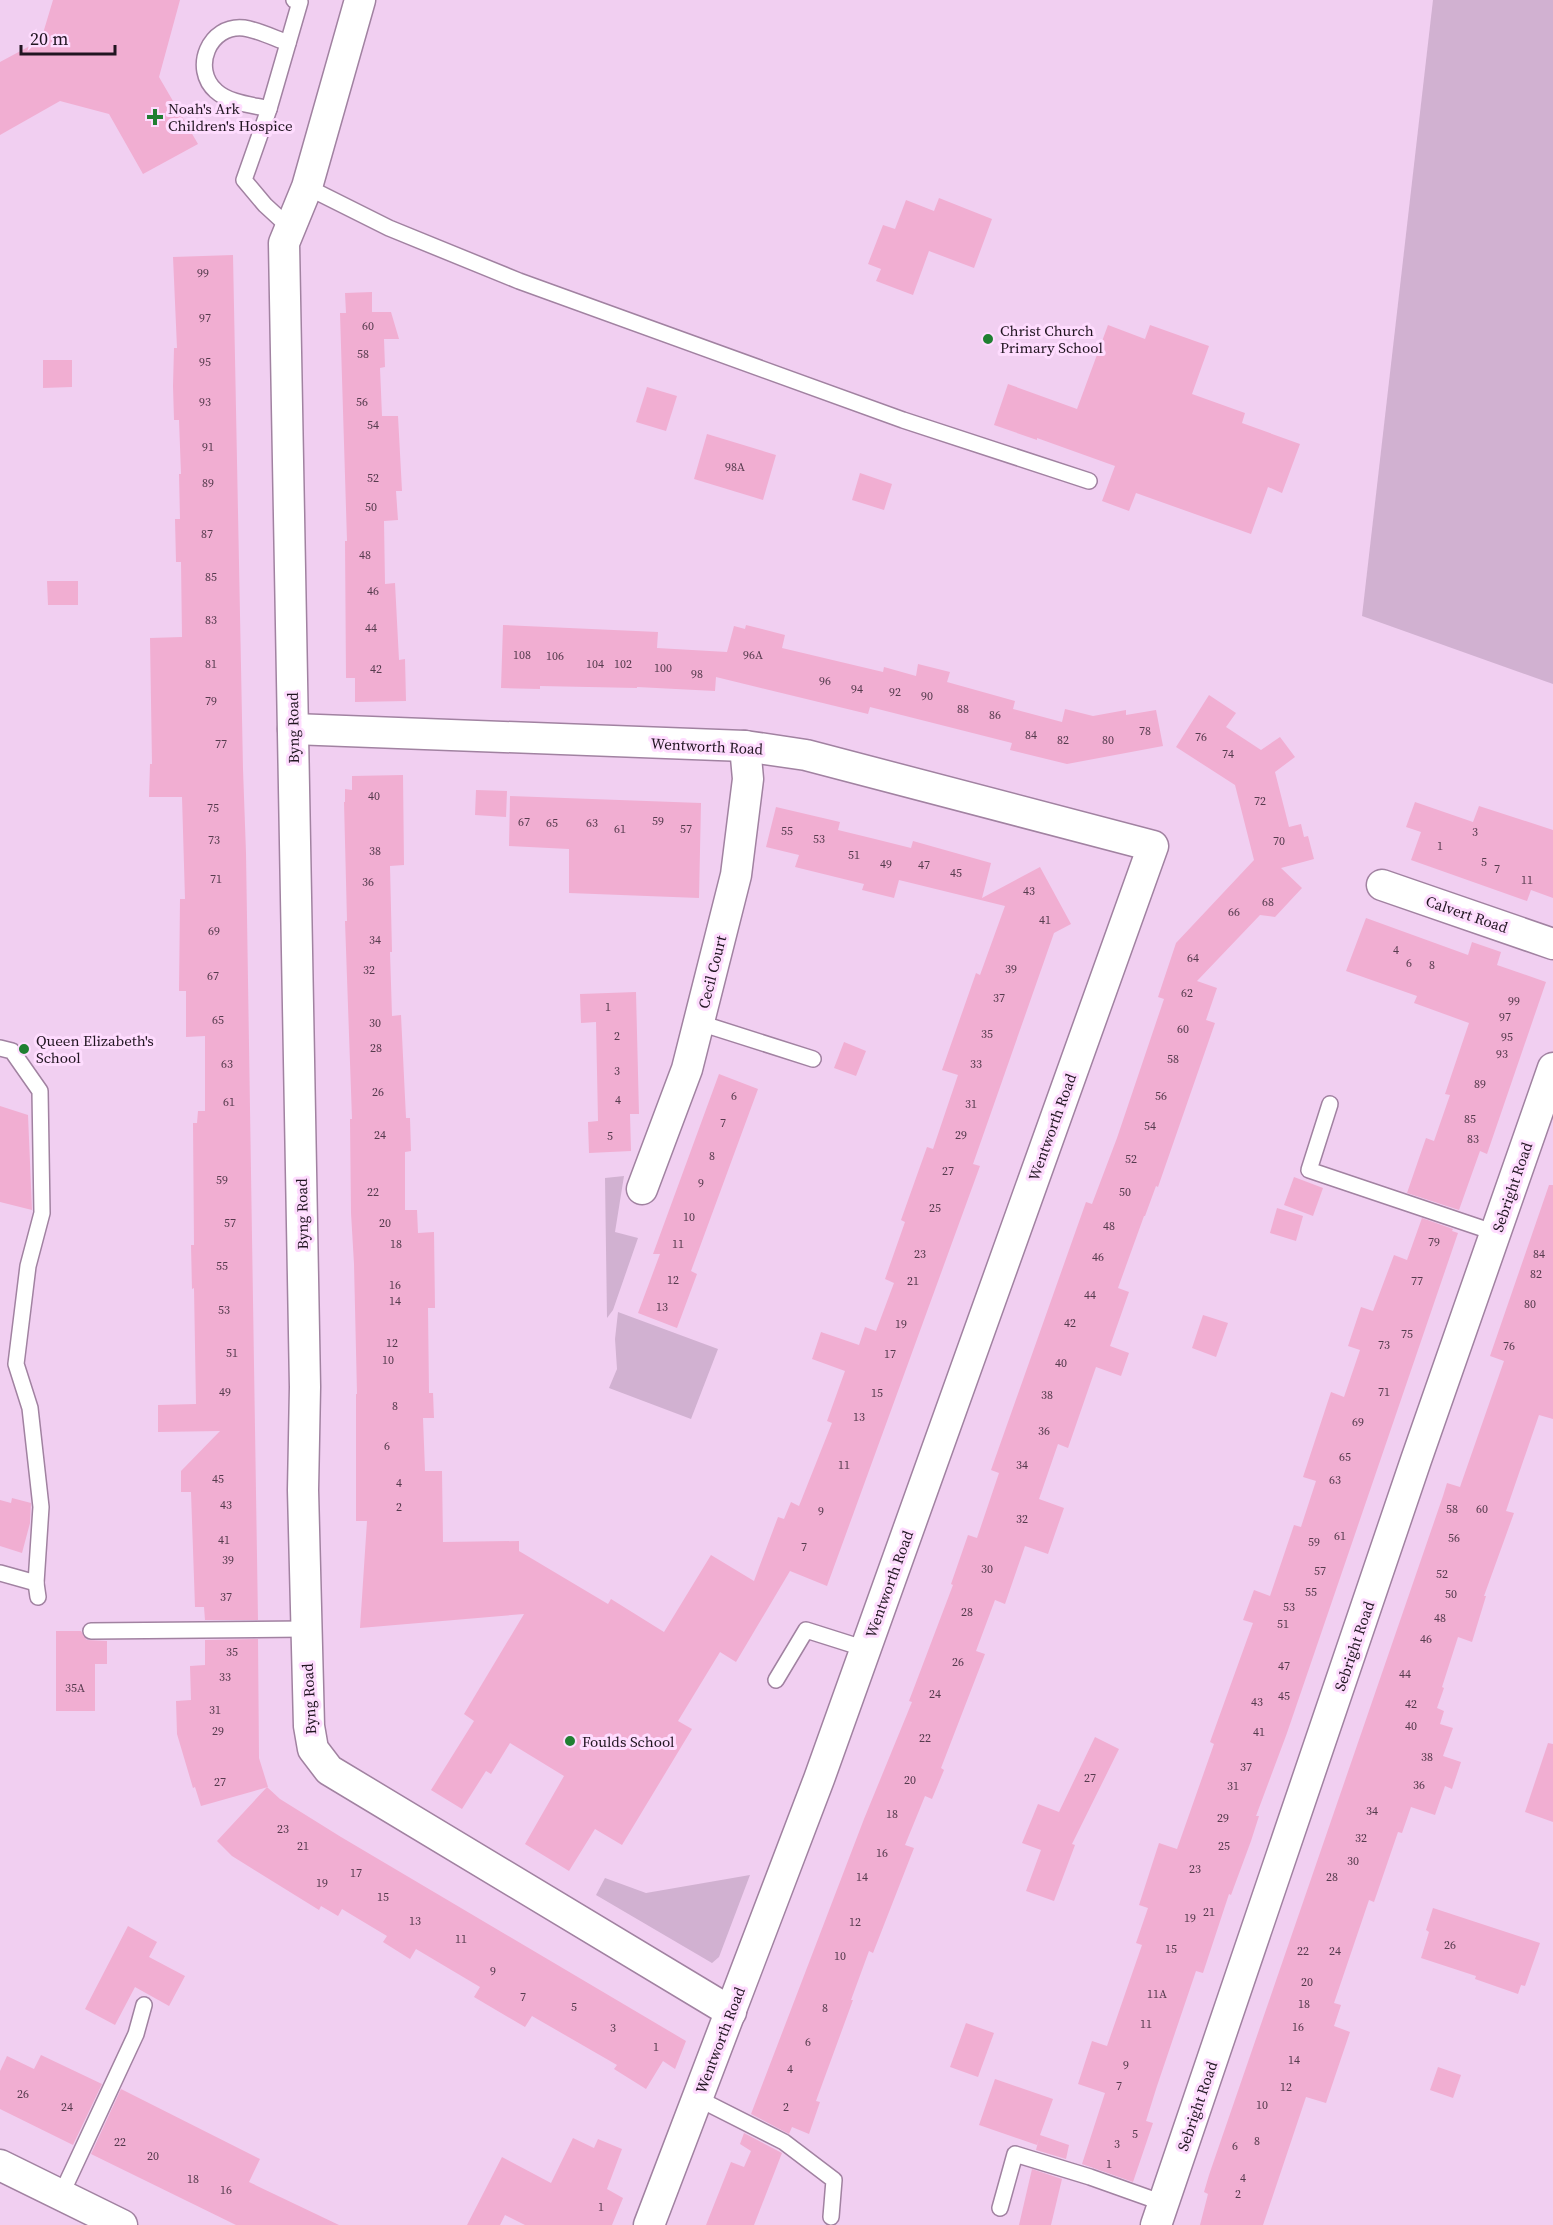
<svg xmlns="http://www.w3.org/2000/svg" width="1553" height="2225" font-family="'Source Serif 4',serif">
<rect width="100%" height="100%" fill="#f1cff1"/>
<g fill="#d1b1d1">
<polygon points="1433,0 1553,0 1553,684 1362,616"/>
<polygon points="624,1176 615,1232 638,1238 613,1310 607,1318 605,1178"/>
<polygon points="618,1312 718,1349 691,1419 609,1388 617,1369 615,1339"/>
<polygon points="750,1875 719,1957 712,1963 596,1895 605,1878 646,1893"/>
</g>
<g fill="#f1aed2">
<polygon points="53,0 180,0 159,77 198,144 143,174 109,114 60,101 0,135 0,62 41,40"/>
<polygon points="939,198 992,219 974,268 929,251 913,295 876,281 881,269 868,264 883,225 895,229 906,200 934,211"/>
<polygon points="233,255 243,769 246,853 258,1620 205,1620 204,1607 195,1607 191,1492 181,1492 181,1471 220,1431 158,1432 158,1405 196,1404 194,1288 192,1289 191,1245 194,1245 193,1123 197,1123 198,1111 205,1111 205,1036 186,1037 186,991 179,991 180,899 185,899 182,797 149,797 150,764 152,764 150,638 182,637 181,562 176,562 175,519 180,519 179,474 181,474 179,420 174,420 173,386 174,348 177,348 173,257"/>
<polygon points="372,292 372,312 391,312 399,339 384,339 385,367 380,368 382,416 398,416 402,491 396,491 398,520 384,521 385,584 395,583 399,660 405,659 406,701 355,702 355,678 346,678 345,541 347,541 340,313 346,313 345,293"/>
<polygon points="1108,325 1145,339 1150,325 1209,346 1192,394 1245,413 1242,423 1300,444 1282,493 1268,487 1251,534 1136,493 1129,511 1102,501 1115,466 1037,438 1037,440 994,425 1008,384 1077,409"/>
<polygon points="43,360 72,360 72,387 43,388"/>
<polygon points="647,387 677,396 666,431 636,422"/>
<polygon points="707,434 776,455 763,500 694,479"/>
<polygon points="860,473 892,484 884,510 852,500"/>
<polygon points="47,581 78,581 78,605 48,605"/>
<polygon points="503,625 658,632 657,648 727,652 734,626 745,629 746,625 785,635 782,648 883,672 884,667 916,676 918,664 950,672 947,682 1015,701 1013,709 1062,722 1065,709 1093,716 1126,710 1126,715 1156,710 1163,746 1067,764 1010,750 1012,743 870,707 868,714 716,677 715,691 637,687 637,688 540,686 540,689 501,688"/>
<polygon points="1209,695 1236,713 1226,727 1261,750 1280,737 1295,757 1275,772 1289,827 1301,824 1304,837 1308,836 1314,859 1281,868 1302,888 1275,917 1260,915 1197,981 1217,988 1206,1020 1215,1023 1158,1187 1156,1186 1145,1216 1144,1216 1118,1288 1129,1292 1110,1346 1129,1353 1121,1376 1096,1367 1068,1448 1058,1444 1039,1499 1064,1508 1048,1554 1025,1546 1005,1604 995,1600 976,1651 985,1654 941,1768 944,1770 932,1799 925,1796 905,1845 914,1848 873,1953 869,1951 851,2000 853,2000 816,2101 820,2102 809,2134 792,2127 789,2134 751,2114 864,1819 912,1702 909,1701 953,1585 951,1584 968,1535 977,1538 999,1473 991,1470 1086,1202 1092,1204 1117,1138 1164,999 1158,997 1176,943 1254,860 1235,785 1176,747"/>
<polygon points="403,775 404,865 390,866 392,952 390,952 392,1016 401,1015 406,1118 410,1118 411,1151 405,1152 405,1210 417,1210 418,1233 434,1232 435,1308 428,1308 429,1393 433,1393 434,1418 423,1418 425,1471 442,1471 443,1542 519,1541 519,1551 608,1604 611,1599 664,1632 711,1555 754,1581 778,1517 784,1519 791,1502 799,1506 832,1423 827,1421 845,1371 812,1359 821,1332 859,1345 865,1327 876,1331 894,1283 885,1279 905,1222 901,1220 927,1147 933,1149 958,1075 942,1070 976,973 980,975 1005,906 899,880 894,898 862,890 864,884 795,867 799,855 766,847 776,807 840,822 838,830 875,839 911,848 913,841 991,863 982,898 1040,867 1071,924 1054,933 973,1164 980,1166 827,1586 790,1571 736,1662 720,1652 678,1721 692,1729 622,1845 595,1829 569,1871 525,1844 564,1776 510,1743 491,1774 486,1771 462,1809 431,1790 474,1721 464,1714 524,1614 360,1628 367,1521 356,1521 356,1394 357,1394 354,1264 351,1213 350,1119 352,1119 345,921 347,921 344,802 345,802 345,789 352,790 352,776"/>
<polygon points="476,790 507,791 506,817 475,815"/>
<polygon points="510,796 701,803 699,898 569,893 569,849 509,846"/>
<polygon points="1415,802 1473,822 1479,806 1553,830 1553,898 1531,890 1527,901 1411,860 1421,832 1406,827"/>
<polygon points="1366,918 1468,955 1472,942 1501,952 1497,965 1546,982 1487,1154 1480,1151 1459,1210 1407,1193 1426,1138 1434,1141 1450,1095 1445,1094 1469,1023 1414,1003 1417,996 1346,971"/>
<polygon points="636,992 639,1114 630,1114 631,1151 589,1153 588,1122 598,1121 596,1022 581,1023 580,994"/>
<polygon points="844,1042 866,1051 856,1076 834,1068"/>
<polygon points="719,1074 758,1089 691,1271 697,1274 677,1328 638,1313 660,1254 653,1254"/>
<polygon points="0,1106 28,1115 32,1210 0,1202"/>
<polygon points="1294,1177 1323,1188 1313,1216 1284,1205"/>
<polygon points="1549,1185 1553,1185 1553,1419 1539,1415 1506,1511 1514,1513 1484,1596 1486,1596 1472,1642 1458,1637 1442,1687 1444,1688 1437,1708 1444,1711 1440,1724 1453,1728 1443,1756 1461,1762 1452,1789 1445,1786 1435,1815 1411,1807 1402,1833 1398,1832 1374,1902 1369,1900 1334,2003 1341,2005 1334,2026 1350,2032 1326,2103 1306,2097 1263,2225 1200,2225 1208,2194 1204,2192 1209,2175 1443,1496 1447,1483 1460,1487 1504,1361 1490,1356"/>
<polygon points="1277,1208 1303,1216 1296,1241 1270,1233"/>
<polygon points="1422,1218 1453,1229 1452,1231 1458,1233 1287,1733 1256,1816 1259,1816 1251,1841 1231,1895 1229,1894 1203,1973 1196,1971 1157,2086 1146,2121 1153,2123 1133,2182 1082,2164 1105,2093 1078,2084 1092,2041 1107,2046 1142,1945 1136,1943 1148,1908 1139,1905 1159,1843 1177,1849 1214,1744 1210,1742 1253,1623 1243,1620 1254,1590 1270,1596 1294,1525 1301,1527 1316,1481 1303,1477 1331,1392 1344,1397 1360,1350 1348,1346 1361,1307 1373,1311 1394,1255 1407,1260"/>
<polygon points="1203,1315 1228,1323 1216,1357 1192,1348"/>
<polygon points="12,1498 31,1503 30,1523 22,1553 0,1546 0,1500 11,1503"/>
<polygon points="56,1631 81,1631 87,1640 107,1641 107,1664 95,1664 95,1711 56,1711"/>
<polygon points="258,1639 259,1758 268,1787 201,1806 195,1787 193,1788 177,1734 176,1701 191,1700 190,1666 205,1665 205,1640"/>
<polygon points="1095,1737 1119,1749 1072,1844 1075,1845 1054,1901 1026,1891 1041,1850 1022,1843 1038,1804 1059,1812"/>
<polygon points="1548,1743 1553,1744 1553,1822 1525,1812"/>
<polygon points="267,1787 280,1799 341,1837 686,2041 675,2069 663,2061 646,2089 614,2069 617,2065 532,2016 525,2027 496,2010 474,1997 480,1987 416,1949 410,1959 383,1942 387,1936 342,1909 338,1916 321,1906 319,1910 232,1856 217,1841"/>
<polygon points="1433,1908 1540,1943 1525,1986 1521,1985 1518,1994 1475,1979 1476,1976 1421,1958 1429,1932 1426,1930"/>
<polygon points="128,1926 157,1942 149,1957 185,1976 169,2006 135,1987 115,2025 85,2009"/>
<polygon points="966,2023 994,2033 978,2077 950,2067"/>
<polygon points="41,2055 102,2084 73,2145 0,2109 0,2071 7,2056 34,2069"/>
<polygon points="1438,2067 1461,2075 1453,2098 1430,2090"/>
<polygon points="995,2079 1053,2099 1040,2135 1069,2145 1066,2159 1036,2150 1039,2138 1037,2145 979,2125"/>
<polygon points="121,2089 260,2159 249,2182 339,2225 236,2225 91,2154"/>
<polygon points="744,2133 782,2153 754,2225 706,2225 731,2162 744,2167 751,2151 740,2144"/>
<polygon points="573,2138 594,2148 598,2139 622,2149 607,2189 623,2198 612,2225 525,2225 505,2215 500,2225 467,2225 502,2157 551,2183"/>
<polygon points="1032,2169 1062,2179 1051,2225 1019,2225"/>
</g>
<g fill="none" stroke-linecap="round" stroke-linejoin="round">
<g stroke="#a182a1" stroke-width="18">
<g id="lane">
<path d="M269,109C253,105 229,103 216,91C191,69 209,24 244,28C258,30 274,38 288,43"/>
<polyline points="307,187 389,228 519,281 903,420 1089,481"/>
<polyline points="290,228 265,205 244,180 269,109 300,2 294,0"/>
<polyline points="700,1023 813,1059"/>
<polyline points="0,1048 12,1051 40,1091 42,1213 28,1266 16,1364 30,1408 41,1507 36,1583"/>
<polyline points="1330,1104 1309,1170 1496,1233"/>
<polyline points="0,1573 36,1583 38,1597"/>
<polyline points="91,1631 306,1629"/>
<polyline points="776,1680 806,1630 866,1649"/>
<polyline points="697,2098 784,2142 834,2180 831,2217"/>
<polyline points="61,2195 136,2034 144,2005"/>
<polyline points="1000,2208 1015,2154 1090,2177 1163,2203"/>
</g>
</g>
<g stroke="#a182a1" stroke-width="33">
<g id="street">
<polyline points="360,0 307,187 284,243 305,1387 303,1490 309,1726 313,1749 329,1770 731,2012"/>
<polyline points="293,729 745,746 806,755 1153,846 819,1779 649,2225"/>
<polyline points="1382,885 1553,944"/>
<polyline points="642,1189 687,1069 736,875 748,779 745,746"/>
<polyline points="0,2165 122,2225"/>
<polyline points="1156,2225 1416,1460 1553,1068"/>
</g>
</g>
<use href="#lane" stroke="#fff" stroke-width="15"/>
<use href="#street" stroke="#fff" stroke-width="30"/>
</g>
<g fill="#1f7f31" stroke="#fedcfe" stroke-width="2">
<path d="M152 108h6v6h6v6h-6v6h-6v-6h-6v-6h6z"/>
<circle cx="988" cy="339" r="6"/>
<circle cx="24" cy="1049" r="6"/>
<circle cx="570" cy="1741" r="6"/>
</g>
<g text-anchor="middle" dominant-baseline="central" stroke-width="6" stroke-linejoin="round" paint-order="stroke">
<g font-size="12" fill="#553b4d">
<text x="203" y="273">99</text>
<text x="205" y="318">97</text>
<text x="368" y="326">60</text>
<text x="363" y="354">58</text>
<text x="205" y="362">95</text>
<text x="205" y="402">93</text>
<text x="362" y="402">56</text>
<text x="373" y="425">54</text>
<text x="208" y="447">91</text>
<text x="735" y="467">98A</text>
<text x="373" y="478">52</text>
<text x="208" y="483">89</text>
<text x="371" y="507">50</text>
<text x="207" y="534">87</text>
<text x="365" y="555">48</text>
<text x="211" y="577">85</text>
<text x="373" y="591">46</text>
<text x="211" y="620">83</text>
<text x="371" y="628">44</text>
<text x="522" y="655">108</text>
<text x="753" y="655">96A</text>
<text x="555" y="656">106</text>
<text x="211" y="664">81</text>
<text x="595" y="664">104</text>
<text x="623" y="664">102</text>
<text x="663" y="668">100</text>
<text x="376" y="669">42</text>
<text x="697" y="674">98</text>
<text x="825" y="681">96</text>
<text x="857" y="689">94</text>
<text x="895" y="692">92</text>
<text x="927" y="696">90</text>
<text x="211" y="701">79</text>
<text x="963" y="709">88</text>
<text x="995" y="715">86</text>
<text x="1145" y="731">78</text>
<text x="1031" y="735">84</text>
<text x="1201" y="737">76</text>
<text x="1063" y="740">82</text>
<text x="1108" y="740">80</text>
<text x="221" y="744">77</text>
<text x="1228" y="754">74</text>
<text x="374" y="796">40</text>
<text x="1260" y="801">72</text>
<text x="213" y="808">75</text>
<text x="658" y="821">59</text>
<text x="524" y="822">67</text>
<text x="552" y="823">65</text>
<text x="592" y="823">63</text>
<text x="620" y="829">61</text>
<text x="686" y="829">57</text>
<text x="787" y="831">55</text>
<text x="1475" y="832">3</text>
<text x="819" y="839">53</text>
<text x="214" y="840">73</text>
<text x="1279" y="841">70</text>
<text x="1440" y="846">1</text>
<text x="375" y="851">38</text>
<text x="854" y="855">51</text>
<text x="1484" y="862">5</text>
<text x="886" y="864">49</text>
<text x="924" y="865">47</text>
<text x="1497" y="869">7</text>
<text x="956" y="873">45</text>
<text x="216" y="879">71</text>
<text x="1527" y="880">11</text>
<text x="368" y="882">36</text>
<text x="1029" y="891">43</text>
<text x="1268" y="902">68</text>
<text x="1234" y="912">66</text>
<text x="1045" y="920">41</text>
<text x="214" y="931">69</text>
<text x="375" y="940">34</text>
<text x="1396" y="950">4</text>
<text x="1193" y="958">64</text>
<text x="1409" y="963">6</text>
<text x="1432" y="965">8</text>
<text x="1011" y="969">39</text>
<text x="369" y="970">32</text>
<text x="213" y="976">67</text>
<text x="1187" y="993">62</text>
<text x="999" y="998">37</text>
<text x="1514" y="1001">99</text>
<text x="608" y="1007">1</text>
<text x="1505" y="1017">97</text>
<text x="218" y="1020">65</text>
<text x="375" y="1023">30</text>
<text x="1183" y="1029">60</text>
<text x="987" y="1034">35</text>
<text x="617" y="1036">2</text>
<text x="1507" y="1037">95</text>
<text x="376" y="1048">28</text>
<text x="1502" y="1054">93</text>
<text x="1173" y="1059">58</text>
<text x="227" y="1064">63</text>
<text x="976" y="1064">33</text>
<text x="617" y="1071">3</text>
<text x="1480" y="1084">89</text>
<text x="378" y="1092">26</text>
<text x="734" y="1096">6</text>
<text x="1161" y="1096">56</text>
<text x="618" y="1100">4</text>
<text x="229" y="1102">61</text>
<text x="971" y="1104">31</text>
<text x="1470" y="1119">85</text>
<text x="723" y="1123">7</text>
<text x="1150" y="1126">54</text>
<text x="380" y="1135">24</text>
<text x="961" y="1135">29</text>
<text x="610" y="1136">5</text>
<text x="1473" y="1139">83</text>
<text x="712" y="1156">8</text>
<text x="1131" y="1159">52</text>
<text x="948" y="1171">27</text>
<text x="222" y="1180">59</text>
<text x="701" y="1183">9</text>
<text x="373" y="1192">22</text>
<text x="1125" y="1192">50</text>
<text x="935" y="1208">25</text>
<text x="689" y="1217">10</text>
<text x="230" y="1223">57</text>
<text x="385" y="1223">20</text>
<text x="1109" y="1226">48</text>
<text x="1434" y="1242">79</text>
<text x="396" y="1244">18</text>
<text x="678" y="1244">11</text>
<text x="920" y="1254">23</text>
<text x="1539" y="1254">84</text>
<text x="1098" y="1257">46</text>
<text x="222" y="1266">55</text>
<text x="1536" y="1274">82</text>
<text x="673" y="1280">12</text>
<text x="913" y="1281">21</text>
<text x="1417" y="1281">77</text>
<text x="395" y="1285">16</text>
<text x="1090" y="1295">44</text>
<text x="395" y="1301">14</text>
<text x="1530" y="1304">80</text>
<text x="662" y="1307">13</text>
<text x="224" y="1310">53</text>
<text x="1070" y="1323">42</text>
<text x="901" y="1324">19</text>
<text x="1407" y="1334">75</text>
<text x="392" y="1343">12</text>
<text x="1384" y="1345">73</text>
<text x="1509" y="1346">76</text>
<text x="232" y="1353">51</text>
<text x="890" y="1354">17</text>
<text x="388" y="1360">10</text>
<text x="1061" y="1363">40</text>
<text x="225" y="1392">49</text>
<text x="1384" y="1392">71</text>
<text x="877" y="1393">15</text>
<text x="1047" y="1395">38</text>
<text x="395" y="1406">8</text>
<text x="859" y="1417">13</text>
<text x="1358" y="1422">69</text>
<text x="1044" y="1431">36</text>
<text x="387" y="1446">6</text>
<text x="1345" y="1457">65</text>
<text x="844" y="1465">11</text>
<text x="1022" y="1465">34</text>
<text x="218" y="1479">45</text>
<text x="1335" y="1480">63</text>
<text x="399" y="1483">4</text>
<text x="226" y="1505">43</text>
<text x="399" y="1507">2</text>
<text x="1452" y="1509">58</text>
<text x="1482" y="1509">60</text>
<text x="821" y="1511">9</text>
<text x="1022" y="1519">32</text>
<text x="1340" y="1536">61</text>
<text x="1454" y="1538">56</text>
<text x="224" y="1540">41</text>
<text x="1314" y="1542">59</text>
<text x="804" y="1547">7</text>
<text x="228" y="1560">39</text>
<text x="987" y="1569">30</text>
<text x="1320" y="1571">57</text>
<text x="1442" y="1574">52</text>
<text x="1311" y="1592">55</text>
<text x="1451" y="1594">50</text>
<text x="226" y="1597">37</text>
<text x="1289" y="1607">53</text>
<text x="967" y="1612">28</text>
<text x="1440" y="1618">48</text>
<text x="1283" y="1624">51</text>
<text x="1426" y="1639">46</text>
<text x="232" y="1652">35</text>
<text x="958" y="1662">26</text>
<text x="1284" y="1666">47</text>
<text x="1405" y="1674">44</text>
<text x="225" y="1677">33</text>
<text x="75" y="1688">35A</text>
<text x="935" y="1694">24</text>
<text x="1284" y="1696">45</text>
<text x="1257" y="1702">43</text>
<text x="1411" y="1704">42</text>
<text x="215" y="1710">31</text>
<text x="1411" y="1726">40</text>
<text x="218" y="1731">29</text>
<text x="1259" y="1732">41</text>
<text x="925" y="1738">22</text>
<text x="1427" y="1757">38</text>
<text x="1246" y="1767">37</text>
<text x="1090" y="1778">27</text>
<text x="910" y="1780">20</text>
<text x="220" y="1782">27</text>
<text x="1419" y="1785">36</text>
<text x="1233" y="1786">31</text>
<text x="1372" y="1811">34</text>
<text x="892" y="1814">18</text>
<text x="1223" y="1818">29</text>
<text x="283" y="1829">23</text>
<text x="1361" y="1838">32</text>
<text x="303" y="1846">21</text>
<text x="1224" y="1846">25</text>
<text x="882" y="1853">16</text>
<text x="1353" y="1861">30</text>
<text x="1195" y="1869">23</text>
<text x="356" y="1873">17</text>
<text x="862" y="1877">14</text>
<text x="1332" y="1877">28</text>
<text x="322" y="1883">19</text>
<text x="383" y="1897">15</text>
<text x="1209" y="1912">21</text>
<text x="1190" y="1918">19</text>
<text x="415" y="1921">13</text>
<text x="855" y="1922">12</text>
<text x="461" y="1939">11</text>
<text x="1450" y="1945">26</text>
<text x="1171" y="1949">15</text>
<text x="1303" y="1951">22</text>
<text x="1335" y="1951">24</text>
<text x="840" y="1956">10</text>
<text x="493" y="1971">9</text>
<text x="1307" y="1982">20</text>
<text x="1157" y="1994">11A</text>
<text x="523" y="1997">7</text>
<text x="1304" y="2004">18</text>
<text x="574" y="2007">5</text>
<text x="825" y="2008">8</text>
<text x="1146" y="2024">11</text>
<text x="1298" y="2027">16</text>
<text x="613" y="2028">3</text>
<text x="808" y="2042">6</text>
<text x="656" y="2047">1</text>
<text x="1294" y="2060">14</text>
<text x="1126" y="2065">9</text>
<text x="790" y="2069">4</text>
<text x="1119" y="2086">7</text>
<text x="1286" y="2087">12</text>
<text x="23" y="2094">26</text>
<text x="1262" y="2105">10</text>
<text x="67" y="2107">24</text>
<text x="786" y="2107">2</text>
<text x="1135" y="2134">5</text>
<text x="1257" y="2141">8</text>
<text x="120" y="2142">22</text>
<text x="1117" y="2144">3</text>
<text x="1235" y="2146">6</text>
<text x="153" y="2156">20</text>
<text x="1109" y="2164">1</text>
<text x="1243" y="2178">4</text>
<text x="193" y="2179">18</text>
<text x="226" y="2190">16</text>
<text x="1238" y="2194">2</text>
<text x="601" y="2207">1</text>
</g>
<g font-size="15" fill="#211521" stroke="#fedcfe" text-anchor="start">
<text x="168" y="108">Noah's Ark<tspan x="168" dy="17">Children's Hospice</tspan></text>
<text x="1000" y="330">Christ Church<tspan x="1000" dy="17">Primary School</tspan></text>
<text x="36" y="1040">Queen Elizabeth's<tspan x="36" dy="17">School</tspan></text>
<text x="582" y="1741">Foulds School</text>
</g>
<g font-size="15" fill="#211521" stroke="#fedcfe">
<text transform="translate(293 728) rotate(-91)">Byng Road</text>
<text transform="translate(707 746) rotate(3)">Wentworth Road</text>
<text transform="translate(1467 914) rotate(19)">Calvert Road</text>
<text transform="translate(712 972) rotate(-76)">Cecil Court</text>
<text transform="translate(1052 1127) rotate(-70)">Wentworth Road</text>
<text transform="translate(1512 1187) rotate(-71)">Sebright Road</text>
<text transform="translate(302 1214) rotate(-91)">Byng Road</text>
<text transform="translate(889 1584) rotate(-70)">Wentworth Road</text>
<text transform="translate(1354 1646) rotate(-71)">Sebright Road</text>
<text transform="translate(309 1699) rotate(-93)">Byng Road</text>
<text transform="translate(720 2040) rotate(-69)">Wentworth Road</text>
<text transform="translate(1197 2106) rotate(-71)">Sebright Road</text>
</g>
</g>
<path d="M21 45v9h94v-9" fill="none" stroke="#211521" stroke-width="3"/>
<text x="30" y="45" font-size="18" fill="#211521" stroke="#fedcfe" stroke-width="4.5" paint-order="stroke">20 m</text>
</svg>
